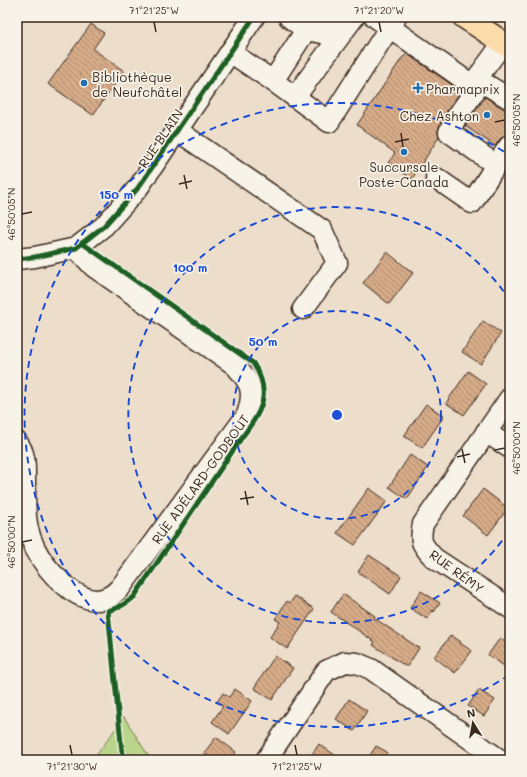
<svg xmlns="http://www.w3.org/2000/svg" width="527" height="777" font-family="Mali,sans-serif">
<defs>
<pattern id="building-back-hatch" width="6" height="6" patternUnits="userSpaceOnUse"><rect width="6" height="6" fill="#d6ab88"/><path d="M-1 5l2 2M0 0l6 6M5-1l2 2" fill="none" stroke="#af8b6f"/></pattern>
</defs>
<rect width="100%" height="100%" fill="#edddcb"/>
<filter id="ink" filterUnits="userSpaceOnUse"><feTurbulence type="fractalNoise" baseFrequency=".025" numOctaves="2"/><feDisplacementMap in="SourceGraphic" scale="8" xChannelSelector="R" yChannelSelector="G"/><feConvolveMatrix kernelMatrix="1 2 1 2 8 2 1 2 1" color-interpolation-filters="sRGB"/></filter>
<g filter="url(#ink)">
<polygon fill="#b9d48b" stroke="#7a7f54" points="124,717 151,760 93,760"/>
<g fill="url(#building-back-hatch)" stroke="#3b2a1e">
<polygon points="91,24 104,33 93,49 124,71 93,115 48,84"/>
<polygon points="407,54 461,91 447,111 439,127 438,132 439,137 412,179 388,163 395,153 357,125 402,58"/>
<polygon points="485,97 504,109 510,110 510,134 505,135 501,138 495,146 465,126"/>
<polygon points="387,252 413,273 389,304 363,283"/>
<polygon points="483,321 501,333 481,364 462,352"/>
<polygon points="468,371 486,384 464,415 446,403"/>
<polygon points="426,404 444,416 422,448 404,436"/>
<polygon points="410,455 428,467 407,499 389,487"/>
<polygon points="369,488 387,501 355,545 337,533"/>
<polygon points="483,489 508,508 488,535 463,516"/>
<polygon points="369,555 401,576 390,594 358,572"/>
<polygon points="421,591 440,603 434,612 433,610 427,619 410,608"/>
<polygon points="343,594 375,616 374,618 419,648 407,667 373,645 375,642 331,612"/>
<polygon points="295,596 314,609 287,649 270,637 280,622 275,619 287,601 290,603"/>
<polygon points="451,635 461,642 460,643 472,651 455,673 434,657"/>
<polygon points="500,638 510,645 510,670 488,655"/>
<polygon points="275,656 293,668 272,700 254,688"/>
<polygon points="235,689 252,701 229,734 212,722 223,706 217,702 223,693 229,697"/>
<polygon points="479,690 495,700 484,716 468,706"/>
<polygon points="349,699 367,711 354,731 336,719"/>
<polygon points="216,737 236,752 231,760 214,760 204,753"/>
<polygon points="319,744 342,760 308,760"/>
<polygon points="376,746 387,752 382,760 367,760"/>
</g>
<g fill="none" stroke-linecap="round" stroke-linejoin="round">
<g stroke="#3b2a1e" stroke-width="23">
<g id="minor">
<polyline points="375,17 472,85 503,43"/>
<polyline points="306,30 322,33 332,17"/>
<polyline points="230,52 273,81 306,30 289,17"/>
<polyline points="477,79 510,99"/>
<polyline points="273,81 329,122 396,17"/>
<polyline points="295,97 354,17"/>
<polyline points="178,131 322,230 337,263 303,309"/>
<polyline points="496,165 510,145"/>
<polyline points="436,178 472,203 496,165 449,132 456,118 481,82"/>
<polyline points="17,259 35,257 76,248 104,226 138,188 254,17"/>
<path d="M510,398L423,524C419,542 422,545 434,558L510,608"/>
<polyline points="486,432 510,448"/>
<path d="M17,442C26,453 25,466 25,480C25,492 25,504 26,517C29,547 47,572 71,590C81,597 96,604 108,597C113,595 117,591 120,588L247,415C255,391 251,383 235,365L94,267L76,248"/>
<polyline points="266,760 326,671 345,662 357,663 371,669 500,760"/>
</g>
</g>
<g stroke="#3b2a1e" stroke-width="25">
<polyline id="major" points="464,17 510,47"/>
</g>
<use href="#minor" stroke="#f7f3e8" stroke-width="20"/>
<use href="#major" stroke="#fddcac" stroke-width="22"/>
<g stroke="#f7f3e8" stroke-width="8">
<g id="cycleway">
<path d="M82,243L253,363C274,395 260,413 240,440L134,597C126,604 119,608 108,611L121,743L122,752L126,760"/>
<polyline points="17,259 35,257 76,248 104,226 138,188 254,17"/>
</g>
</g>
<use href="#cycleway" stroke="#1b5e20" stroke-width="5"/>
</g>
</g>
<path fill="none" stroke="#3b2a1e" stroke-width="1.5" d="M154,22L156,32M379,22L381,32M495,122L505,120M401,133L403,147M395,142L409,139M184,175L187,189M179,184L192,181M22,214L32,212M462,449L465,463M495,450L505,448M457,457L470,454M245,491L248,505M240,499L254,497M22,542L32,540M70,745L72,755M295,745L297,755"/>
<g fill="none" stroke="#1d4ed8" stroke-width="2" stroke-dasharray="7 5">
<circle cx="337" cy="415" r="104"/>
<path d="M509 531A208 208 0 1 1 509 299"/>
<path d="M509 675A312 312 0 1 1 509 155"/>
</g>
<g fill="#1f6fb2" stroke="#f7f3e8" stroke-width="1.5">
<circle cx="84" cy="83" r="4"/>
<path d="M416 82h4v4h4v4h-4v4h-4v-4h-4v-4h4z"/>
<circle cx="487" cy="115" r="4"/>
<circle cx="404" cy="152" r="4"/>
</g>
<g text-anchor="middle" dominant-baseline="central" stroke-width="3.5" stroke-linejoin="round" paint-order="stroke">
<g font-size="13" fill="#3b2a1e" stroke="#f7f3e8" text-anchor="start">
<text x="92" y="76">Bibliothèque<tspan x="92" dy="15">de Neufchâtel</tspan></text>
<text x="426" y="88">Pharmaprix</text>
<text x="479" y="115" text-anchor="end">Chez Ashton</text>
<text x="404" y="166" text-anchor="middle">Succursale<tspan x="404" dy="15">Poste-Canada</tspan></text>
</g>
<g font-size="13" fill="#3b2a1e" stroke="#f7f3e8">
<text transform="translate(160 138) rotate(-56)">RUE BLAIN</text>
<text transform="translate(200 479) rotate(-54)">RUE ADÉLARD-GODBOUT</text>
<text transform="translate(457 571) rotate(36)">RUE RÉMY</text>
</g>
</g>
<circle cx="337" cy="415" r="6" fill="#1d4ed8" stroke="#f7f3e8" stroke-width="2"/>
<g font-size="12" text-anchor="middle" font-weight="bold" fill="#1d4ed8" stroke="#f7f3e8" stroke-width="3.5" stroke-linejoin="round" paint-order="stroke">
<text x="116" y="199">150 m</text>
<text x="190" y="272">100 m</text>
<text x="263" y="346">50 m</text>
</g>
<rect width="527" height="777" fill="none" stroke="#f7f3e8" stroke-width="44"/>
<g transform="translate(473 723) rotate(349)" stroke="#f7f3e8" stroke-width="3" paint-order="stroke">
<path d="M0-3L7 15L0 10L-7 15Z" fill="#3b2a1e"/>
<text y="-6" font-size="11" font-weight="bold" text-anchor="middle" fill="#3b2a1e">N</text>
</g>
<rect x="22" y="22" width="483" height="733" fill="none" stroke="#3b2a1e" stroke-width="1.5"/>
<g font-size="10" text-anchor="middle" fill="#3b2a1e">
<text x="154" y="14">71°21'25"W</text>
<text x="379" y="14">71°21'20"W</text>
<text transform="translate(516 120) rotate(-90)" y="4">46°50'05"N</text>
<text transform="translate(11 214) rotate(-90)" y="4">46°50'05"N</text>
<text transform="translate(516 448) rotate(-90)" y="4">46°50'00"N</text>
<text transform="translate(11 542) rotate(-90)" y="4">46°50'00"N</text>
<text x="72" y="770">71°21'30"W</text>
<text x="297" y="770">71°21'25"W</text>
</g>
</svg>
